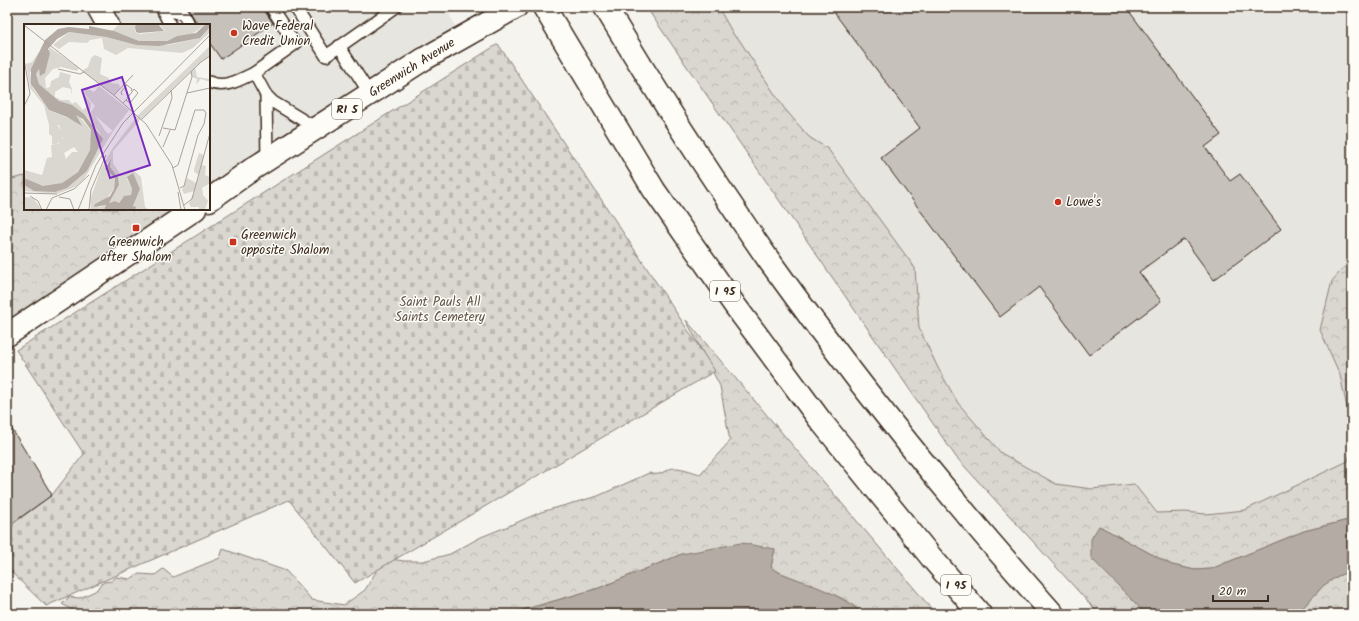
<svg xmlns="http://www.w3.org/2000/svg" width="1359" height="621" font-family="Kalam,sans-serif">
<defs>
<pattern id="forest-crowns" width="20" height="18" patternUnits="userSpaceOnUse"><rect width="20" height="18" fill="#dad6d0"/><path d="M2 6a3 3 0 1 1 6 0M12 15a3 3 0 1 1 6 0" fill="none" stroke="#bcb8b2"/></pattern>
<pattern id="cemetery-stones" width="16" height="16" patternUnits="userSpaceOnUse"><rect width="16" height="16" fill="#dad6d0"/><path d="M2 7V4a2 2 0 0 1 4 0v3zM10 15v-3a2 2 0 0 1 4 0v3z" fill="#bcb8b2"/></pattern>
</defs>
<rect width="100%" height="100%" fill="#f5f4ee"/>
<filter id="ink" filterUnits="userSpaceOnUse"><feTurbulence type="fractalNoise" baseFrequency=".025" numOctaves="2"/><feDisplacementMap in="SourceGraphic" scale="8" xChannelSelector="R" yChannelSelector="G"/><feConvolveMatrix kernelMatrix="1 2 1 2 8 2 1 2 1" color-interpolation-filters="sRGB"/></filter>
<g filter="url(#ink)">
<g fill="#e7e5df">
<polygon points="7,7 446,7 458,32 209,189 209,25 25,25 25,176 7,180"/>
<polygon points="718,7 1352,7 1352,258 1332,281 1320,330 1340,375 1352,431 1352,446 1349,461 1245,510 1206,514 1185,512 1157,513 1134,484 1092,489 1056,484 1001,453 958,403 938,368 919,328 915,268 828,149 809,137 784,108 735,37"/>
</g>
<g fill="url(#forest-crowns)" stroke="#8a8077">
<polygon points="646,7 718,7 735,37 738,38 784,108 809,137 828,149 915,268 919,328 938,368 958,403 1001,453 1056,484 1092,489 1134,484 1157,513 1185,512 1206,514 1245,510 1348,461 1352,446 1352,519 1304,531 1211,569 1195,570 1172,565 1099,526 1144,614 1099,614 956,457"/>
<polygon points="25,176 25,209 198,209 7,338 7,180"/>
<polygon points="1352,258 1352,431 1340,375 1320,330 1332,281"/>
<path d="M686,320L936,614H863L849,602L833,594L776,571L771,567L775,549L682,554L599,588L509,614H255L245,607L220,614H99L76,612L62,604L69,597L80,598L95,591L104,582L112,581L116,577L130,579L139,574L155,575L163,569L173,577L220,558L223,549L286,571L312,600L344,605L365,590L384,558L404,561H423L450,554L481,537L511,525L541,512L598,496L649,473C662,478 664,468 675,468C683,468 693,472 700,474L730,441L720,386Z"/>
<polygon points="1352,570 1352,614 1297,614 1324,585 1338,576"/>
</g>
<polygon fill="url(#cemetery-stones)" stroke="#8a8077" points="498,44 715,371 355,583 289,500 46,606 7,568 7,528 52,495 84,454 16,350"/>
<g fill="#b4aca4" stroke="#84786e">
<polygon points="1352,519 1352,570 1338,576 1324,585 1297,614 1144,614 1141,609 1091,558 1091,539 1099,526 1172,565 1195,570 1211,569 1304,531"/>
<path d="M741,543L775,549L771,567L776,571C805,583 839,592 863,614H509L599,588L682,554Z"/>
</g>
<g fill="#c7c1bb" stroke="#3b2a1e">
<polygon points="187,7 262,7 273,23 221,59 209,42 209,25 198,25"/>
<polygon points="830,7 1126,7 1221,135 1205,147 1230,181 1240,174 1281,229 1214,280 1184,239 1139,272 1161,301 1089,355 1039,287 1000,317 881,158 920,128"/>
<polygon points="7,421 52,495 7,527"/>
</g>
<g fill="none" stroke-linecap="round" stroke-linejoin="round">
<g stroke="#3b2a1e" stroke-width="14">
<g id="lane">
<polyline points="163,7 163,11 170,25"/>
<polyline points="295,7 326,56 396,7"/>
<polyline points="163,11 183,13 188,22"/>
<polyline points="339,46 370,94"/>
<path d="M209,82C225,89 239,80 254,73"/>
<polyline points="266,95 254,73 295,44 271,7"/>
<polyline points="267,160 266,95 273,102 316,128"/>
</g>
</g>
<g stroke="#3b2a1e" stroke-width="25">
<polyline id="street" points="98,7 108,25"/>
</g>
<g stroke="#3b2a1e" stroke-width="25">
<g id="primary">
<polyline points="209,200 254,168 424,59 516,7"/>
<polyline points="7,335 195,209"/>
</g>
</g>
<g stroke="#3b2a1e" stroke-width="25">
<g id="highway">
<polyline points="544,7 654,190 736,307 820,420 931,557 980,614"/>
<path d="M605,7C657,93 711,177 768,259C856,382 952,501 1053,614"/>
</g>
</g>
<use href="#lane" stroke="#fdfcf7" stroke-width="11"/>
<use href="#street" stroke="#fdfcf7" stroke-width="22"/>
<use href="#primary" stroke="#fdfcf7" stroke-width="22"/>
<use href="#highway" stroke="#fdfcf7" stroke-width="22"/>
</g>
</g>
<g fill="#c8321e" stroke="#fdfcf7" stroke-width="1.5">
<circle cx="234" cy="33" r="4"/>
<circle cx="1058" cy="202" r="4"/>
<rect x="132" y="224" width="8" height="8" rx="2"/>
<rect x="229" y="238" width="8" height="8" rx="2"/>
</g>
<g text-anchor="middle" dominant-baseline="central" stroke-width="3" stroke-linejoin="round" paint-order="stroke">
<g fill="#fdfcf7" stroke="#75695f" stroke-width="1">
<rect x="332" y="99" width="30" height="20" rx="3"/>
<rect x="710" y="281" width="30" height="20" rx="3"/>
<rect x="941" y="575" width="30" height="20" rx="3"/>
</g>
<g font-size="12" font-weight="bold" fill="#3b2a1e">
<text x="347" y="109">RI 5</text>
<text x="725" y="291">I 95</text>
<text x="956" y="585">I 95</text>
</g>
<g font-size="13" fill="#3b2a1e" stroke="#fdfcf7" text-anchor="start">
<text x="242" y="26">Wave Federal<tspan x="242" dy="15">Credit Union</tspan></text>
<text x="1066" y="202">Lowe's</text>
<text x="241" y="235">Greenwich<tspan x="241" dy="15">opposite Shalom</tspan></text>
<text x="136" y="242" text-anchor="middle">Greenwich<tspan x="136" dy="15">after Shalom</tspan></text>
</g>
<g font-size="13" fill="#3b2a1e" stroke="#fdfcf7">
<text transform="translate(412 68) rotate(-32)">Greenwich Avenue</text>
</g>
<g font-size="13" fill="#63554a" stroke="#fdfcf7">
<text x="440" y="302">Saint Pauls All<tspan x="440" dy="15">Saints Cemetery</tspan></text>
</g>
</g>
<g transform="translate(24 24)">
<rect width="186" height="186" fill="#f5f4ee"/>
<path d="M32,99L39,110L38,116L31,121L28,120V112L25,110V101Z" fill="#dad6d0"/>
<path d="M95,0H113L111,8L116,10L141,7L135,0H182L168,10L153,12L143,17H115L88,7ZM186,3V8L169,24L158,29L104,24L92,31L80,25L78,14L66,16L63,19L45,18L35,25L29,21L45,8L82,13L112,21H144L176,14ZM186,22V32L171,43L173,53L186,55V58L177,55L172,60L173,55L168,53L167,47L116,96L89,127V139L96,150L108,145L117,153L121,183L125,186H111L109,182L116,165L108,149L103,155L108,165L107,171L99,173L95,179L91,177L85,179L95,161L86,143L87,136L81,141L85,150L91,154L90,165L82,175L71,180L75,183L82,181L80,186H67L66,176L77,145L88,125L114,91ZM25,23L55,44L53,47L37,43L29,45L21,54L22,64L26,63L27,57L35,53L36,48L47,51L45,58L48,65L47,71V65L39,63L31,68V73L37,76H45L48,80L52,78L59,86L64,82L60,75V70L67,79L66,88L70,90L82,108L85,110L91,104L60,155L51,163L33,170L0,167V161L10,167L43,164L63,147L77,115L76,109L60,90L35,77L15,60L12,50L15,45L16,49H21ZM16,27L6,49L9,64L25,86L49,96L52,91L55,92L68,108L66,126L54,148L38,159L24,163L14,161L0,154V146L18,151L23,134L28,133L27,121L34,120L39,114L35,101H25L20,81L6,64L2,40L8,38ZM50,123L54,128H48L42,135L40,129ZM71,31L78,34L76,50L85,54L87,59L95,60L96,64L90,71L58,47L64,43L67,34ZM175,129L180,131L178,141L182,142L181,151L186,153V159L178,164L179,171L184,177L181,185L175,186V183H167L165,180L170,167L160,170L158,166L163,154L172,159L175,151L170,148V145ZM0,173L9,174L18,186H0Z" fill="#dad6d0" fill-rule="evenodd"/>
<path d="M75,62L105,86L89,107L67,88L71,82L60,69L62,64L70,68Z" fill="#dad6d0"/>
<path d="M115,0H134L140,7L115,9L112,8L111,2ZM182,0H186V3L176,14L135,22L112,21L82,13L45,8L33,15L24,25L26,29L21,49L16,52L15,45L12,50L15,60L35,77L48,81L60,90L79,115L63,147L43,164L31,168L10,167L0,161V154L19,162L38,159L54,148L66,126L67,106L59,95L52,91L58,102L43,93L25,86L7,60V45L21,16L34,5L45,3L65,5V2L90,7L115,17H143L153,12L172,9ZM87,135L86,143L94,154L95,161L85,179L91,177L95,179L100,172L107,171L108,165L103,153L109,149L116,165L109,182L112,183L111,186H80L82,181L70,183L71,180L86,172L90,165L91,154L81,145Z" fill="#b4aca4"/>
<path fill="none" stroke="#aba39b" stroke-width="1" d="M10,0H29M0,1L92,73L122,100L148,141L161,186M0,35L6,70L0,82M34,45L56,50L60,48M100,59L108,65L107,67M163,69L186,64M90,71L109,51M98,71L97,68L103,61M99,79L102,76L106,79L114,69L110,65L102,76M117,96L177,38L186,32M139,104L151,106L168,53L167,47M135,112L148,74L147,66M139,123L146,106M149,144L154,141L171,86H180L182,89L180,100L174,111L160,162L156,164M154,168L157,186M0,169L33,170M6,172L14,177L18,186M35,173L46,175L50,186M160,181L168,175L186,109M22,186L28,174L50,165L65,151M54,186L72,141L99,99L186,11M65,186L67,166L82,131"/>
<path fill="#7b2cbf" fill-opacity="0.15" stroke="#7b2cbf" stroke-width="2" d="M98,53L126,141L86,154L58,66Z"/>
<rect width="186" height="186" fill="none" stroke="#3b2a1e" stroke-width="2"/>
</g>
<rect width="1359" height="621" fill="none" stroke="#fdfcf7" stroke-width="24"/>
<rect x="12" y="12" width="1335" height="597" fill="none" stroke="#3b2a1e" stroke-width="1.5" filter="url(#ink)"/>
<path d="M1213 595v6h55v-6" fill="none" stroke="#3b2a1e" stroke-width="2"/>
<text x="1219" y="595" font-size="12" fill="#3b2a1e" stroke="#fdfcf7" stroke-width="3" paint-order="stroke">20 m</text>
</svg>
